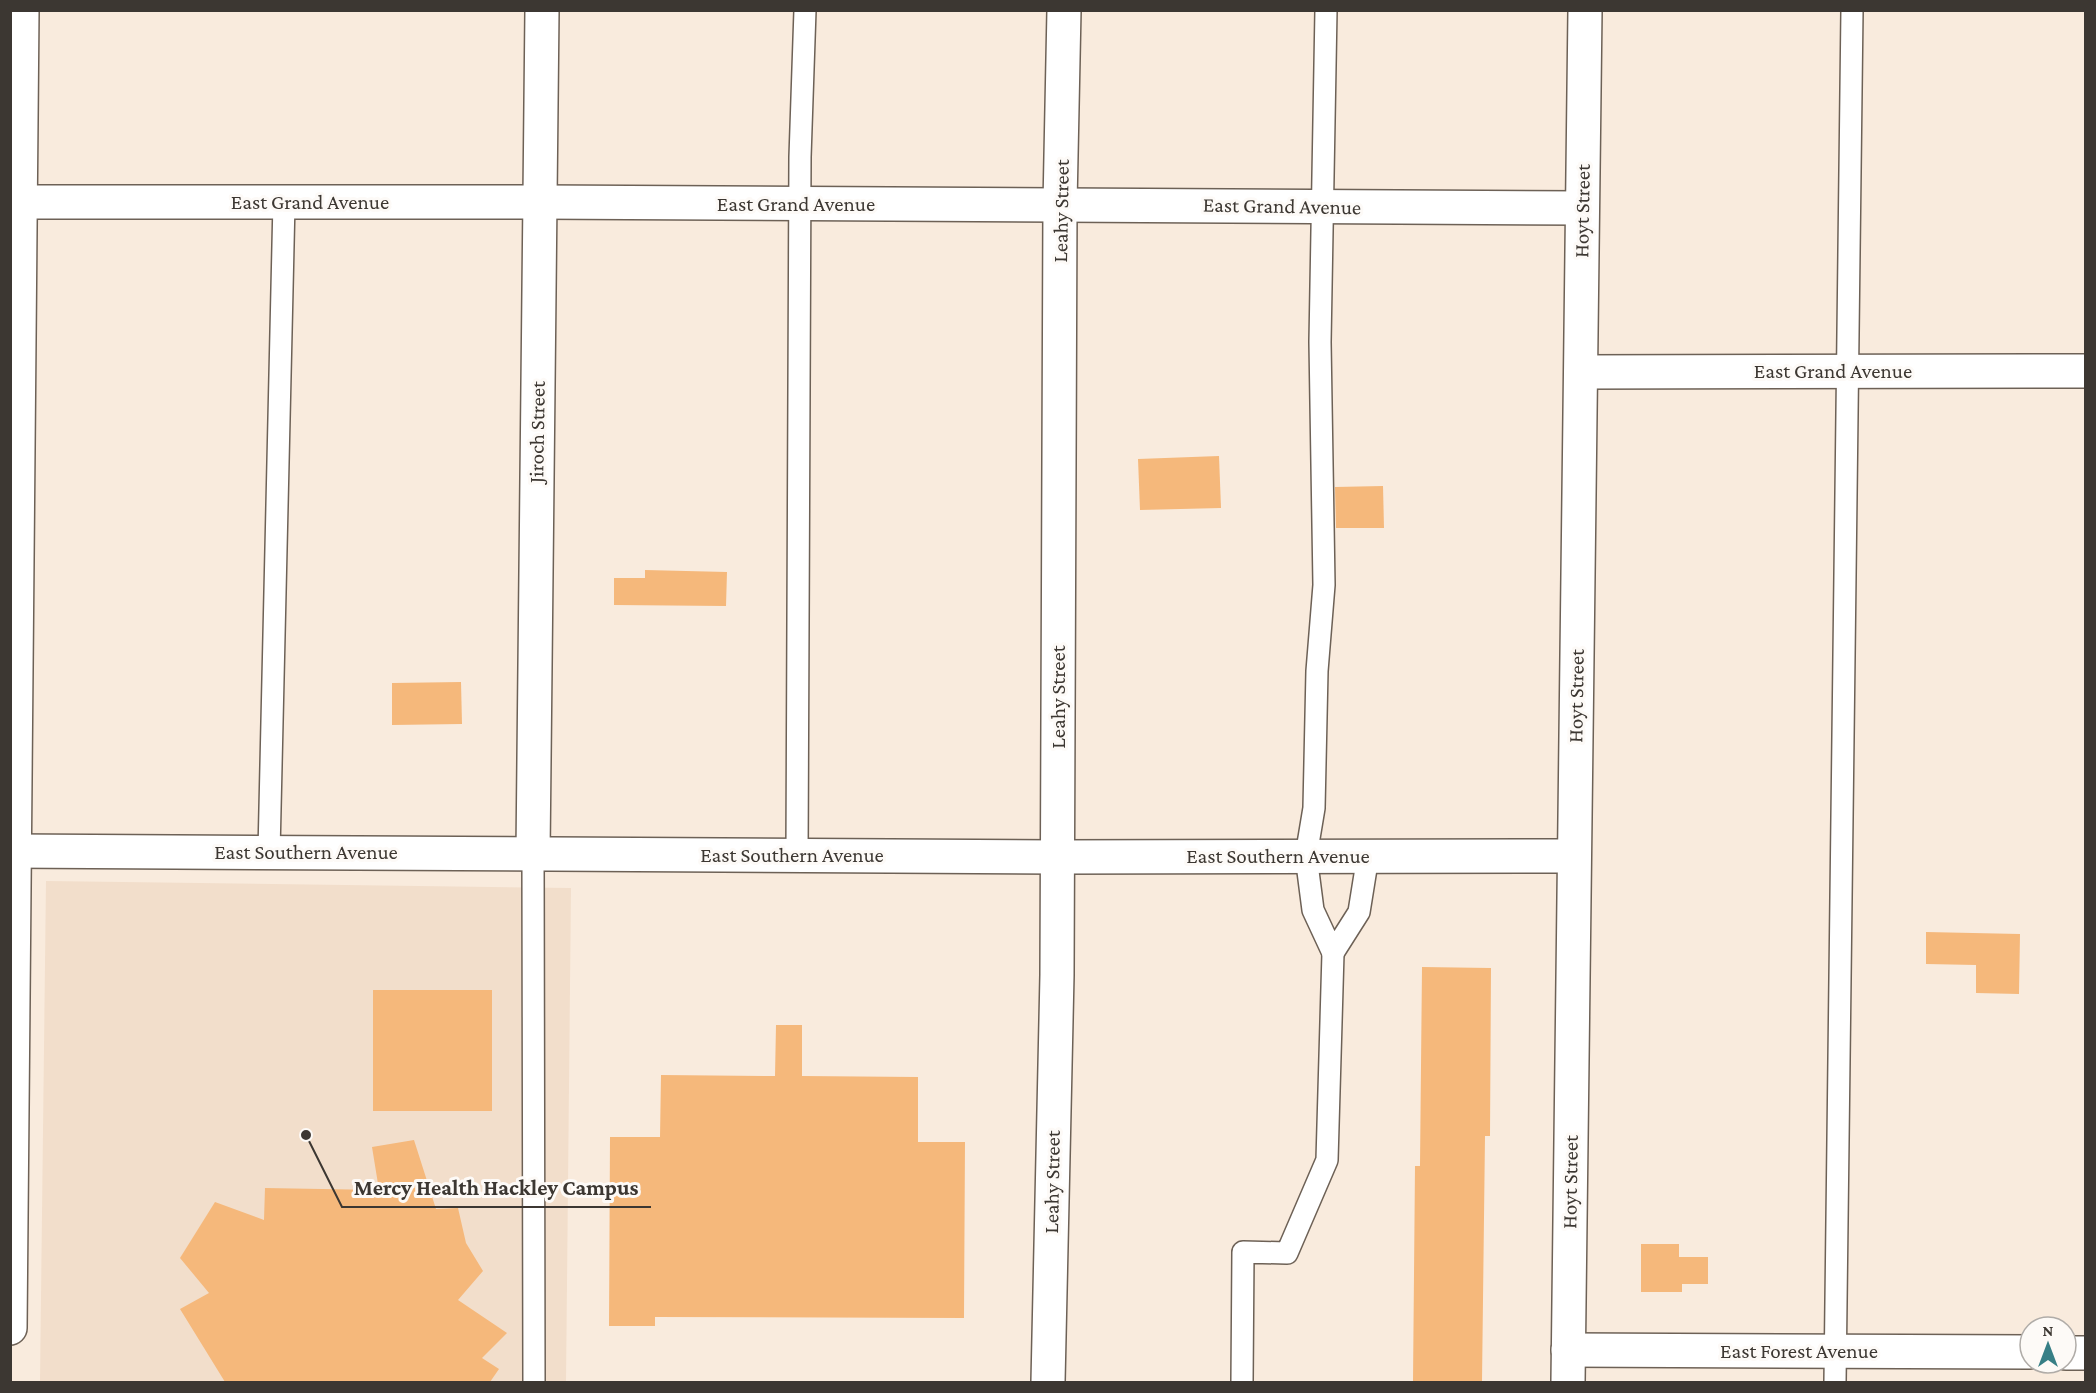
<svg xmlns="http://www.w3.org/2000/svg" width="2096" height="1393" font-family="'Crimson Pro',serif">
<rect width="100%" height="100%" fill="#f9ebdd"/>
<polygon fill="#f2decb" points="46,881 571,888 566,1382 40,1382"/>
<g fill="#f5b87b">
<polygon points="1219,456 1221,508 1140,510 1138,459"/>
<polygon points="1383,486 1384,528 1336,528 1335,487"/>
<polygon points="645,570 727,572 726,606 614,605 614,578 645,578"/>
<polygon points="461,682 462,724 392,725 392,683"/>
<polygon points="1926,932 2020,934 2019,994 1976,993 1976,965 1926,964"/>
<polygon points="1422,967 1491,968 1490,1136 1485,1136 1482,1382 1413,1382 1415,1166 1420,1166"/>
<rect x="373" y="990" width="119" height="121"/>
<polygon points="776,1025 802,1025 802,1076 918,1077 918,1142 965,1142 964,1318 655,1317 655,1326 609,1326 610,1137 660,1137 661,1075 775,1076"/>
<polygon points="414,1140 436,1209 458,1208 466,1243 483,1271 458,1300 507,1333 482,1358 499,1369 490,1382 225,1382 180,1309 209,1293 180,1258 215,1202 264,1220 265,1188 379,1190 372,1147"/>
<polygon points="1641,1244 1679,1244 1679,1257 1708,1257 1708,1284 1682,1284 1682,1292 1641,1292"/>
</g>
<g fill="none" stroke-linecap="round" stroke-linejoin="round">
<g stroke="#6d6156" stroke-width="24">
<g id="lane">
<polyline points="1326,10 1320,342 1324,585 1317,671 1314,808 1306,856 1313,910 1333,953 1359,912 1368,856"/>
<polyline points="269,852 284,202"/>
<polyline points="533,853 534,1382"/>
<polyline points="797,855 800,157 805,10"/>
<polyline points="1242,1382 1243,1252 1287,1253 1327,1160 1333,953"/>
<polyline points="1835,1382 1852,10"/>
</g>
</g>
<g stroke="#6d6156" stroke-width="36">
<g id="street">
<polyline points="10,202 539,202 1582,208"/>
<polyline points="1581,372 2086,371"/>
<polyline points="10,851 1057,857 1574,856"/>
<polyline points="533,853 542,10"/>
<polyline points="10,1328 22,10"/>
<polyline points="1568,1350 2030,1352"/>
<polyline points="2066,1353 2086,1353"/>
<polyline points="1048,1382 1057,975 1060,204 1064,10"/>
<polyline points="1568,1382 1585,10"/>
</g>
</g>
<use href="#lane" stroke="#fff" stroke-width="21"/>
<use href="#street" stroke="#fff" stroke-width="33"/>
</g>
<g text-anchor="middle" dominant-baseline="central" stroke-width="6" stroke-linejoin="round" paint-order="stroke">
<g font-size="21" fill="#3c3732" stroke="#fdfaf7">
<text x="310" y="202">East Grand Avenue</text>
<text x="796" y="204">East Grand Avenue</text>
<text transform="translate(1282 206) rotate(1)">East Grand Avenue</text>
<text transform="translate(1061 211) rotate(-89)">Leahy Street</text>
<text transform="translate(1582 211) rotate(-89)">Hoyt Street</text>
<text x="1833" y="371">East Grand Avenue</text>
<text transform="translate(537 432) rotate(-89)">Jiroch Street</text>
<text transform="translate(1576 696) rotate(-89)">Hoyt Street</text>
<text transform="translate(1058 697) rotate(-90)">Leahy Street</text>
<text x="306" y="852">East Southern Avenue</text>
<text x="792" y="855">East Southern Avenue</text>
<text x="1278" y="856">East Southern Avenue</text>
<text transform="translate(1052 1182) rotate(-89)">Leahy Street</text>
<text transform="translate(1570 1182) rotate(-89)">Hoyt Street</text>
<text x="1799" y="1351">East Forest Avenue</text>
</g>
</g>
<path fill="none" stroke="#3c3732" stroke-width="2" d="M306 1135L342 1207H651"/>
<circle fill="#3c3732" stroke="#fdfaf7" stroke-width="2" cx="306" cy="1135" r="6"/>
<g font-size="22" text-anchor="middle" font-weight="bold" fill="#3c3732" stroke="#fdfaf7" stroke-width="6" stroke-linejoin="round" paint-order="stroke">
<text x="496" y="1195">Mercy Health Hackley Campus</text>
</g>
<rect width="2096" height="1393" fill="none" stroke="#3c3732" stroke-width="24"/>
<g transform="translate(2048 1345)"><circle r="28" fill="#fdfaf7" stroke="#b0aca8" stroke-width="1.5"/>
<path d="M0-4.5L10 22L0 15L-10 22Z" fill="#377f86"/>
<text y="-9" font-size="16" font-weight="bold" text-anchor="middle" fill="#3c3732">N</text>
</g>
</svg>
